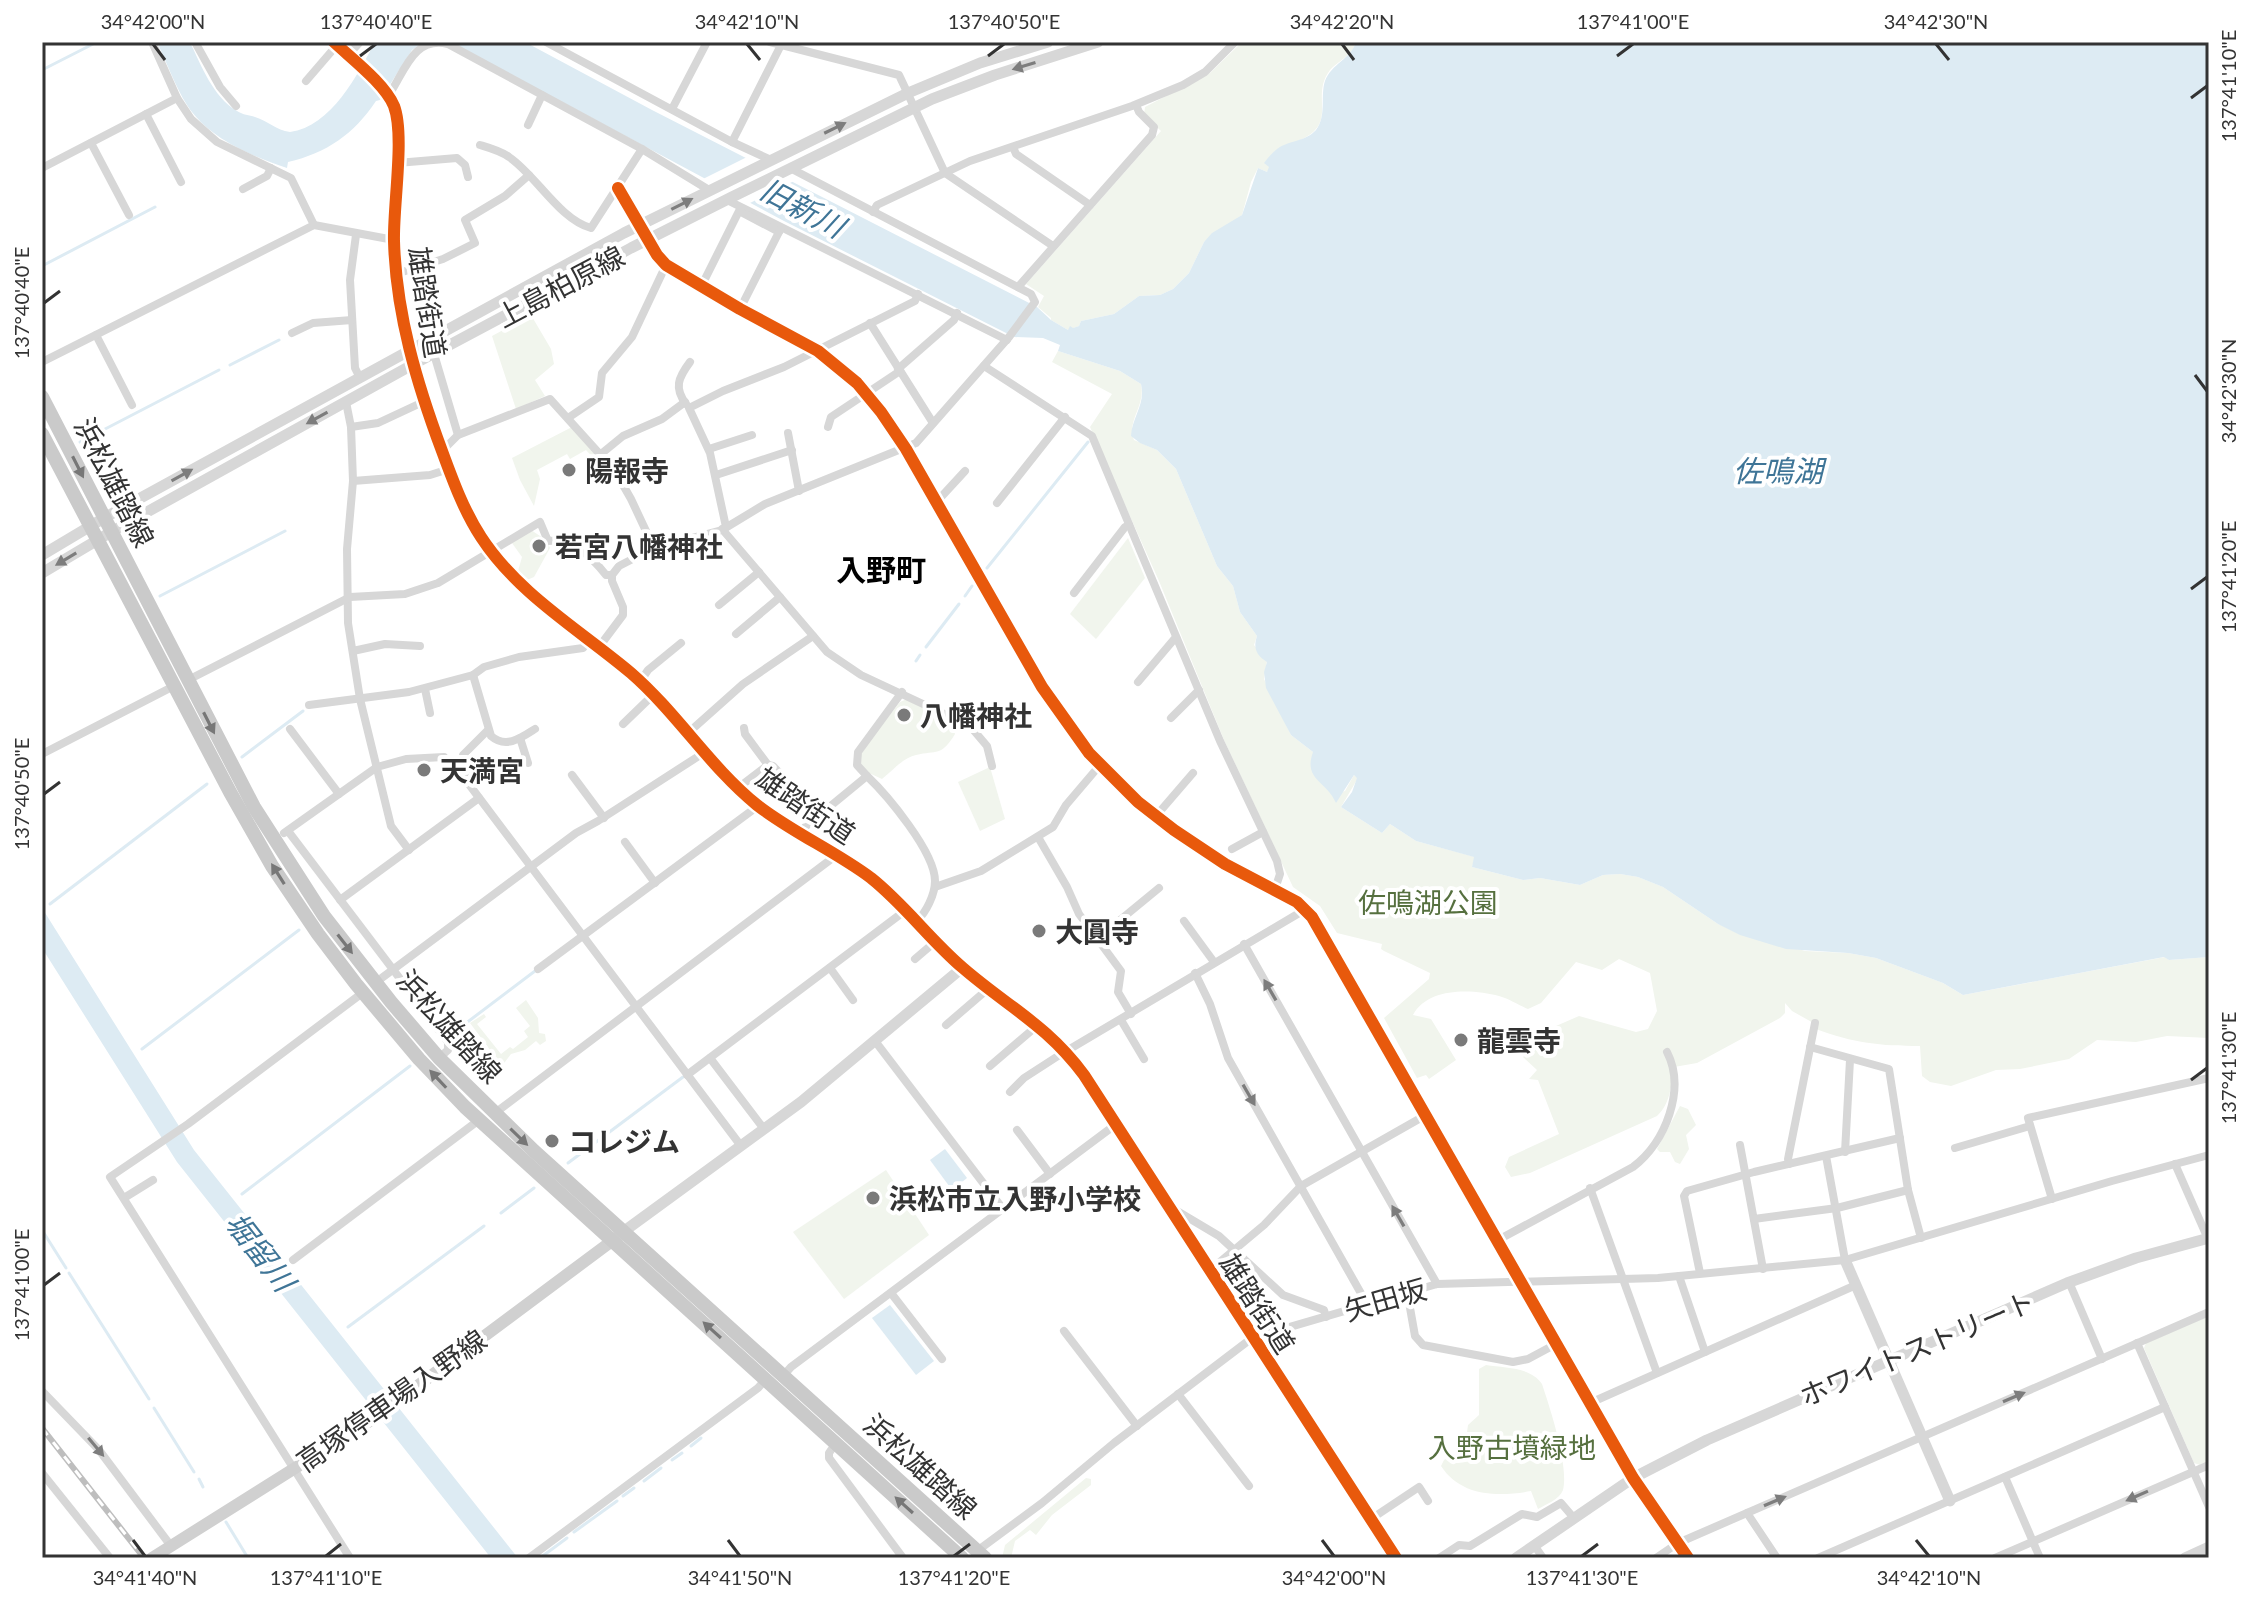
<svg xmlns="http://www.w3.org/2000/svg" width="2251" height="1600" font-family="Lato,'Noto Sans JP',sans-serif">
<rect width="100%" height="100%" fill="#fff"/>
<g fill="#f1f5ed">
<path d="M1242,42H1356C1352,56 1339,60 1330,70C1307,100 1347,128 1284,146L1267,172L1258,168L1251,182L1242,215L1204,242L1189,273L1173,289L1160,295L1139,296L1114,314L1081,321L1079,326L1068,330L1051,320V318L1038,307L1044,296L1026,284L1161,131L1144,115L1145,107L1210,73Z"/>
<polygon points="531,315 551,349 554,364 535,380 545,396 516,409 492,336"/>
<path d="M1058,351L1120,371L1141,384C1146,406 1126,421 1134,440L1157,450L1176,469L1217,566L1233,586L1240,612L1257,636L1254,645L1267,661L1264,679L1291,735L1313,752L1325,787L1333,795L1345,791L1354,775L1358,778L1341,807L1382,833L1390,824L1416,841L1475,857L1472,867L1523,880L1540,878L1580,885L1603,875L1620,874L1638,877L1663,887L1718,924L1805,951L1848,953L1876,958L1943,983L1963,995L2165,957L2169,960L2209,957V1038L2167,1036L2136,1042L2097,1040L2069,1059L2020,1069L1996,1070L1951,1086L1930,1082L1922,1076L1920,1046C1881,1046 1853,1043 1816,1029L1817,1025L1792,1011L1785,1003V1013L1780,1018L1697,1063L1674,1067C1671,1085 1671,1103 1657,1116L1530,1173L1511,1177L1505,1167L1509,1157L1559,1134L1538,1080L1529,1079L1537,1070L1523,1057L1524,1052L1543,1029L1556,1026L1579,1016L1636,1032L1648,1029L1657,1011L1650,973L1619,959L1602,970L1576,962L1541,1003L1528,1009C1518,1005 1510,999 1499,996C1472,989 1428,987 1413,1015L1431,1019L1456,1060L1429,1079L1426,1075L1417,1078L1384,1018L1429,979L1430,973L1384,951L1381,949L1382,944L1337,933L1320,906L1293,887L1224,740L1159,581L1090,427L1112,394L1052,362Z"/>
<polygon points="572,427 600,459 597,462 586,450 570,459 567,454 537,470 540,479 534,506 520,480 512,458"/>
<polygon points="531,530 546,540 550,548 534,577 527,580 518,571 522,557 512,543"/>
<polygon points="1128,538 1145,578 1096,639 1070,614"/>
<path d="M907,699L951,721L955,734C941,757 937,750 916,755C904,757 891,772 882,779L869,773L860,764V753L900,702Z"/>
<polygon points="990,767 1005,819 980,831 958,782"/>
<polygon points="526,1000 538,1018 539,1033 545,1034 546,1041 540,1045 536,1041 525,1050 511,1054 502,1066 470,1023 484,1014 486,1017 477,1024 501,1054 510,1047 513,1049 528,1037 524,1031 530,1026 516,1008"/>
<polygon points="1680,1106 1688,1109 1696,1125 1686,1135 1689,1149 1680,1164 1675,1162 1670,1152 1660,1152 1657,1149"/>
<polygon points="886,1170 929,1235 844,1299 793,1232"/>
<polygon points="2209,1316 2209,1461 2200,1465 2194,1463 2144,1348 2146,1343"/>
<path d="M1486,1365C1505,1368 1531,1367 1542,1384C1550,1408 1569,1466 1563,1490C1560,1499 1545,1505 1538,1509L1531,1491C1499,1497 1461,1497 1441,1466L1444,1460L1465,1447L1468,1425L1479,1415V1369Z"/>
<polygon points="1086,1478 1091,1479 1091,1485 1052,1515 1036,1535 1030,1530 1015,1541 1011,1558 1002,1558 1005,1545"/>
</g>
<g fill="#ddebf3">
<path d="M157,42H190C201,65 213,97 237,111C243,115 249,115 255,117C268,121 276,130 290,132C331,127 358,74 375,42H423L412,50L380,100L376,101C354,134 327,153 288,162L287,168C251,156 208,138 187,105C175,86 167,63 157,42Z"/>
<path d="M450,42H525L652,110L1037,307L1051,320L1068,330L1070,326L1073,328L1079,326L1081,321L1114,314L1139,296L1160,295L1173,289L1189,273L1204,242L1212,233L1242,215L1258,168L1267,172L1269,167L1264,163C1268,158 1272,153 1277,149C1289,140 1305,142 1316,130C1327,116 1320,96 1325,81C1331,64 1351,59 1356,42H2209V957L2169,960L2164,957L1963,995L1943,983L1876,958L1848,953L1786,949L1740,935L1718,924L1663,887L1638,877L1620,874L1603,875L1580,885L1540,878L1523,880L1472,867L1474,857L1416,841L1390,824L1382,833L1341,807L1352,792L1357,778L1354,775L1336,803C1326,780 1303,780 1313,752L1291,735L1266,688L1264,672L1267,662C1256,655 1253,648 1257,636L1240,612L1233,586L1217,566L1176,469L1157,450L1140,443L1131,436C1132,417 1146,404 1141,384L1120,371L1058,351L1060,345L1043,338L1014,337L784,221Z"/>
<polygon points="42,908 194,1150 518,1558 491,1558 177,1162 42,948"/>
<polygon points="945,1149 967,1178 952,1190 930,1160"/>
<polygon points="890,1305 934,1361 916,1375 872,1318"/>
</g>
<polygon fill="#fff" points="751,155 798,179 746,205 699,181"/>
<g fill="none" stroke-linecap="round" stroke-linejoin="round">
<g stroke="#ddebf3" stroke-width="3">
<polyline points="42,70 97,42"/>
<polyline points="42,266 155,207"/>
<polyline points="230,365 279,340"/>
<polyline points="80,442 219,370"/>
<polyline points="987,568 1088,442"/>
<polyline points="160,596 285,531"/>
<polyline points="965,596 972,586"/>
<polyline points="926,647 959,604"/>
<polyline points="916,661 920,655"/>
<polyline points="242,757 303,711"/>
<polyline points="50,904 207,784"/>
<polyline points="449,1036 535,971"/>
<polyline points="142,1049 299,930"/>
<polyline points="568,1163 683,1077"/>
<polyline points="242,1194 410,1066"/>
<polyline points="501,1213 534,1188"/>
<polyline points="42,1230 66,1268"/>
<polyline points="69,1273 149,1399"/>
<polyline points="348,1327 484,1226"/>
<polyline points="154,1408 194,1472"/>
<polyline points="691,1446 701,1438"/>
<polyline points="672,1460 682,1453"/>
<polyline points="199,1479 203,1487"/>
<polyline points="644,1481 661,1468"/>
<polyline points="623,1496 634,1488"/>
<polyline points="226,1522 248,1558"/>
<polyline points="574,1532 617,1501"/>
<polyline points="540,1558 567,1538"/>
</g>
<g stroke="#d7d7d7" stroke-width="8">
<polyline points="152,42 177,98 191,119 217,142 291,178 314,225"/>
<polyline points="195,42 220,87 236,106"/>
<polyline points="546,42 732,142 771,160"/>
<polyline points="770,42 899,75 945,173 1053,246"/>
<polyline points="306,81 337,45"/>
<path d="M387,94L392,90C406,67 416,36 448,44L642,149L709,190"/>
<polyline points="672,109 707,42"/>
<polyline points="146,114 181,182"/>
<polyline points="528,125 542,95"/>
<polyline points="732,142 781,45"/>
<polyline points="91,143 129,215"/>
<path d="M480,145C490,148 501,151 509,157C536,175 559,219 591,228L642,149"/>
<polyline points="1013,147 1016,154 1090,205"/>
<polyline points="397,163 457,158 465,165 468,177"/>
<polyline points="42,168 177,98"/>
<polyline points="618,188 640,225"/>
<polyline points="243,189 267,176 271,168"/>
<polyline points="727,200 1007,340"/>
<polyline points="873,212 877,205 970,161 1132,106 1183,85 1205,72 1235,42"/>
<polyline points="356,235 350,280 355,368 360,378"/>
<polyline points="396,274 443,259 475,243 465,220 505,196 529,175"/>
<polyline points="701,287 739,211 779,232"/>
<polyline points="1018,287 1152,135 1154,127 1139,112 1136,105"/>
<polyline points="740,309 780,230"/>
<polyline points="870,323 933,423"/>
<polyline points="292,333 313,323 352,320"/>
<polyline points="96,335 132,405"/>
<polyline points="434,354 458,435"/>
<polyline points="42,362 314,225 394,240"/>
<polyline points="984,366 1092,436 1220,741 1277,861 1280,874 1275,889"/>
<polyline points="898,369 954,320 957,313"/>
<polyline points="346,402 351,427 353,481 347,549 348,623 360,699 391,826 409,850"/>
<path d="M686,404C674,388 678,378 690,362"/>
<polyline points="568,418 599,397 602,373 632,337 666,265"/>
<polyline points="351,427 378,423 423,402"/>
<polyline points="828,427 831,417 900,371"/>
<polyline points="788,433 799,491"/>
<polyline points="709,449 752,435"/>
<polyline points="442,451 458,435 550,399 615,471 631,499 654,548"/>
<polyline points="601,454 623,436 662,419 685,402"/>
<polyline points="716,475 792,450"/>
<polyline points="353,481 430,475 449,469"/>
<polyline points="935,501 942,496 965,471"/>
<polyline points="997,503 1065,417"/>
<polyline points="726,527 710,453 689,408 723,391 784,367 915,301 918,294"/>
<polyline points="722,529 827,652 861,675 970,726 987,746 992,766"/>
<polyline points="1074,593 1125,527 1129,525"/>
<polyline points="719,605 759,572"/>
<polyline points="736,634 780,597"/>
<polyline points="599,647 623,615 623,607 612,581 612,575 619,566 654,548 722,530 765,504 916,443 1009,337 1035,302 1031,294 790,168"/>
<polyline points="353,651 385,644 420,646"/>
<path d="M473,675L491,736C506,749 521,738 535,729"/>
<path d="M188,680L350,597L405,594L438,583L540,522L548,541C573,539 591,556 606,575H612"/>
<polyline points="640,682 648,670 681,643"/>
<polyline points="1138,682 1176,637"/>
<polyline points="425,689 430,713"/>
<polyline points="309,705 409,692 473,675 484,667 519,657 583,648 590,639"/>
<polyline points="1171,718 1199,690"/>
<polyline points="623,724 653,695"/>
<polyline points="744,728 745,734 768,765"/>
<polyline points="290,729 339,794"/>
<polyline points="488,730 463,755 468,783 741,1146"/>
<polyline points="688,733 743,684 813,636"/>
<polyline points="520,738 528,763"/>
<polyline points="42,754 174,686"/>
<polyline points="572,775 604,818"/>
<polyline points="867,776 857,765 858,752 902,692"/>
<polyline points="738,788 768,765 773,766 819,815"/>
<polyline points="1156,816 1193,773"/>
<polyline points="288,831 448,1042 448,1050 439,1058"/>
<polyline points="284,833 377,767 406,759 444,757"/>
<path d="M801,834L805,827L867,776C887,795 935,852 935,881C935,895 926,912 917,921"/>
<polyline points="1038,837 1067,887 1079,914 1121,971 1118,992 1131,1014"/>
<polyline points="625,842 655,883"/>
<polyline points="1232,849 1263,832"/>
<polyline points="935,887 981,871 1053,827 1066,805 1100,765"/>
<polyline points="340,900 479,798"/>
<polyline points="1184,921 1214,962"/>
<polyline points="1097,939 1159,888"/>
<polyline points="1244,944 1437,1284"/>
<polyline points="915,959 936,941"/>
<polyline points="830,968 853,1000"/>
<polyline points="538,969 758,806"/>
<polyline points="1195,973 1210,1004 1228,1058 1367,1304"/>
<polyline points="375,983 576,833 598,821 705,752"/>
<polyline points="1121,1020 1144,1059"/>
<polyline points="946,1025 989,988"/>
<polyline points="875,1041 1003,1209"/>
<polyline points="1810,1047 1889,1069 1908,1190 1921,1238"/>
<polyline points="710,1058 764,1129"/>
<polyline points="990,1066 1038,1025"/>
<polyline points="687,1075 906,910"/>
<polyline points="1010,1092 1024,1078 1058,1056 1306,909"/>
<polyline points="495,1113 830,860 834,853"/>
<polyline points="1017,1130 1050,1174"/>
<polyline points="1740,1145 1763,1269"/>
<polyline points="1955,1148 2030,1126"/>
<polyline points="1845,1152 1850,1060"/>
<polyline points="1826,1156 1845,1260"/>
<polyline points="1789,1164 1788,1159 1815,1023"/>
<polyline points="2175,1164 2208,1239"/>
<polyline points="1590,1188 1657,1373"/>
<polyline points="124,1198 153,1180"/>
<polyline points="2052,1199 2028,1118 2209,1078"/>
<polyline points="1173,1214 1177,1211 1219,1236 1283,1295 1324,1310 1326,1317"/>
<polyline points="1754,1219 1837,1208 1908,1190"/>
<path d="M1498,1240L1633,1167C1666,1142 1686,1089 1667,1052"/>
<polyline points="293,1260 479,1120"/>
<polyline points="1209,1271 1264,1225 1301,1186 1426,1115"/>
<polyline points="1700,1273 1684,1196 1687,1191 1754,1172 1900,1138"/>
<polyline points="1679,1276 1705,1352"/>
<polyline points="2069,1282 2102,1359"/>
<polyline points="1407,1291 1415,1336 1423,1345 1513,1362 1528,1359 1556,1344"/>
<polyline points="891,1293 942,1359"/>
<polyline points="1064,1331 1137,1426"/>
<polyline points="2137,1343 2209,1507"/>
<polyline points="783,1376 791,1367 1115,1125"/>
<polyline points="42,1391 99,1450 171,1546"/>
<polyline points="1178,1394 1249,1486"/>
<polyline points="1590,1403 1856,1285"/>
<polyline points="836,1443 829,1453 829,1458 903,1558"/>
<polyline points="42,1473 110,1558"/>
<polyline points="2005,1477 2040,1558"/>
<polyline points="1747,1513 1777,1558"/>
<polyline points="1371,1519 1419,1487 1428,1501"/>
<polyline points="1534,1545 1543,1558"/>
<polyline points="977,1551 1042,1503 1114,1443 1252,1338 1437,1284 1658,1278 1845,1260 2112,1181 2209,1155"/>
<polyline points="350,1558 110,1177 188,1124 365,991"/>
<polyline points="529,1558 758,1388 766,1379"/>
<polyline points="1439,1558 1459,1545 1470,1546 1522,1514 1537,1517 1561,1503 1573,1517"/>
<polyline points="1656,1558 1678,1543 2209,1312"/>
<polyline points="1818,1558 2165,1407"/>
<polyline points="1995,1558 2209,1465"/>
</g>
<g stroke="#d7d7d7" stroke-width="11">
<path d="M334,42C352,59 385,84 394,106C405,135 393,206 394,241C396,314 417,384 442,451C453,481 464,511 481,537C518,594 580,630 631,673C677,713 710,767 757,805C793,833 835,851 871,878C905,905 930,940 963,968C1008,1007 1047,1025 1084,1075L1396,1558"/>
<polyline points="347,54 358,42"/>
<polyline points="640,225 657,255 666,265 740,309 818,351 857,383 881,412 906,449 1042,687 1089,753 1138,802 1174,830 1225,864 1297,902 1312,917 1633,1478 1688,1558"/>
<polyline points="42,555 104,518 624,233 908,93 980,63 1048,42"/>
<polyline points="42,573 111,532 412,365 631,248 732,197 932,99 995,75 1098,42"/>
<polyline points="623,1232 801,1102 962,968"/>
<polyline points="1845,1260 1950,1501"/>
<polyline points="1516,1558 1633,1478 1707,1440 2067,1283 2136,1258 2209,1238"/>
<polyline points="2185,1558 2209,1547"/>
</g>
<polyline stroke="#d0d0d0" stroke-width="12" points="152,1558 373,1419 620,1235"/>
<g stroke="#cacaca" stroke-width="14">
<polyline points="42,397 254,807 324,916 391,1002 439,1058 534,1151 985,1558"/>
<polyline points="42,434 230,792 272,866 318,934 356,984 419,1059 465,1107 962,1558"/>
</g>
<g stroke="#bebebe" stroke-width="6">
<polyline id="rail" points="42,1428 144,1558"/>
</g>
<use href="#rail" stroke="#fff" stroke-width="3" stroke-dasharray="9" stroke-linecap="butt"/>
<g stroke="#fff" stroke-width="17">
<g id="cycleway">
<path d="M334,42C352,59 385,84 394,106C405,135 393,206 394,241C396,314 417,384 442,451C453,481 464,511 481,537C518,594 580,630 631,673C677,713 710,767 757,805C793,833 835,851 871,878C905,905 930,940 963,968C1008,1007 1047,1025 1084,1075L1396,1558"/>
<polyline points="618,188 657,255 666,265 740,309 818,351 857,383 881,412 906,449 1042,687 1089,753 1138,802 1174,830 1225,864 1297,902 1312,917 1633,1478 1688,1558"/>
</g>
</g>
<use href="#cycleway" stroke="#e8590c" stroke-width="12"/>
</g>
<defs><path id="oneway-solid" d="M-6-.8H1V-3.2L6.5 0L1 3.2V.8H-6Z" transform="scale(2)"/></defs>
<g fill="#7d7d7d">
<use href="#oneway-solid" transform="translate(1024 66) rotate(163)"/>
<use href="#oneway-solid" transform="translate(835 128) rotate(-26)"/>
<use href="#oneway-solid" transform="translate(682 204) rotate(-27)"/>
<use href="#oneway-solid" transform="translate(317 418) rotate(151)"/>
<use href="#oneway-solid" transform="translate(182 475) rotate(-29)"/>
<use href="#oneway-solid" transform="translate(66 559) rotate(149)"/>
<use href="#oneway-solid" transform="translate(1270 990) rotate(-120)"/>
<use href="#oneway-solid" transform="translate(1249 1095) rotate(60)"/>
<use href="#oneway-solid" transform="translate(1398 1216) rotate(-120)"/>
<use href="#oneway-solid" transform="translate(2014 1397) rotate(-23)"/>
<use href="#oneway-solid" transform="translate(96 1447) rotate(50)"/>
<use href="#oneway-solid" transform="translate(2137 1496) rotate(156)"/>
<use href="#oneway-solid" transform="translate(1775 1501) rotate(-23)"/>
</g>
<g fill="#777">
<use href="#oneway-solid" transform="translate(78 467) rotate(63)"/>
<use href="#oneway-solid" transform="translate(209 723) rotate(63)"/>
<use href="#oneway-solid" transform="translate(278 874) rotate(-122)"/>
<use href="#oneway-solid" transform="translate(345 944) rotate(52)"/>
<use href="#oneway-solid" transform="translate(438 1079) rotate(-133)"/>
<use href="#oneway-solid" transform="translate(519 1137) rotate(44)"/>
<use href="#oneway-solid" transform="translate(712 1330) rotate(-138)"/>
<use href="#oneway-solid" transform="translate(904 1505) rotate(-138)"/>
</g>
<path fill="none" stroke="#333" stroke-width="3" d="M153,44L165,60M747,44L760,60M1342,44L1354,60M1936,44L1949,60M360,56L376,44M988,56L1004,44M1617,56L1633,44M2191,98L2207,86M44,303L60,291M2195,375L2207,391M2191,589L2207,577M44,794L60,782M2191,1080L2207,1068M44,1285L60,1273M133,1540L145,1556M728,1540L740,1556M1322,1540L1334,1556M1916,1540L1929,1556M326,1556L341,1544M954,1556L970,1544M1582,1556L1598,1544"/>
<g fill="#7a7a7a" stroke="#fff" stroke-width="3">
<circle cx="569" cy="470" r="8"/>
<circle cx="539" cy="546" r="8"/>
<circle cx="904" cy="715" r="8"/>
<circle cx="424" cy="770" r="8"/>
<circle cx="1039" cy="931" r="8"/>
<circle cx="1461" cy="1040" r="8"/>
<circle cx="552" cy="1141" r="8"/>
<circle cx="873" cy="1198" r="8"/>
</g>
<g text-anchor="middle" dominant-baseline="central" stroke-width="8" stroke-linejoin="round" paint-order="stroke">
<g font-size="28" fill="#333" stroke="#fff">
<text transform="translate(560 286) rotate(-28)">上島柏原線</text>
<text transform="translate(428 302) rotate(81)">雄踏街道</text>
<text transform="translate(115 482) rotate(63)">浜松雄踏線</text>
<text transform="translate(806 805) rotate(34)">雄踏街道</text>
<text transform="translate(450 1026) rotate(48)">浜松雄踏線</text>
<text transform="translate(1385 1299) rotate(-16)">矢田坂</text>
<text transform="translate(1258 1303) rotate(57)">雄踏街道</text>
<text transform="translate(1917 1348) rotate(-23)">ホワイトストリート</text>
<text transform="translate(391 1400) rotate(-35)">高塚停車場入野線</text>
<text transform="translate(921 1466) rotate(42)">浜松雄踏線</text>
</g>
<g font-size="28" font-weight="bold" fill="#333" stroke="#fff" text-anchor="start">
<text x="585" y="470">陽報寺</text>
<text x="555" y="546">若宮八幡神社</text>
<text x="920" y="715">八幡神社</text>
<text x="440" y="770">天満宮</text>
<text x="1055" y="931">大圓寺</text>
<text x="1477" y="1040">龍雲寺</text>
<text x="568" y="1141">コレジム</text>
<text x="889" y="1198">浜松市立入野小学校</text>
</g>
<g font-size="28" fill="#56703f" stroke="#fff">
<text x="1428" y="902">佐鳴湖公園</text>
<text x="1512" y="1447">入野古墳緑地</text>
</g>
<g font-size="30" font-style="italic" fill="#3f7597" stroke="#fff">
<text transform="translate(803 207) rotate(28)">旧新川</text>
<text x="1778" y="470">佐鳴湖</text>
<text transform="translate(261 1251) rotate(52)">堀留川</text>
</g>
<g font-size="30" font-weight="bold" fill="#000" stroke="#fff">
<text x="881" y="569">入野町</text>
</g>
</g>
<rect width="2251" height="1600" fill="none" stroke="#ffffff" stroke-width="88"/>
<rect x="44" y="44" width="2163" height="1512" fill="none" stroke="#333" stroke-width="3"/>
<g font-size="20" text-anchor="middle" fill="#333">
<text x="153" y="29">34°42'00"N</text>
<text x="376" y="29">137°40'40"E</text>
<text x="747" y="29">34°42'10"N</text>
<text x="1004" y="29">137°40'50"E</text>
<text x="1342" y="29">34°42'20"N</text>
<text x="1633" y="29">137°41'00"E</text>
<text x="1936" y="29">34°42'30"N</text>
<text transform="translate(2229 86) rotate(-90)" y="7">137°41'10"E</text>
<text transform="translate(22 303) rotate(-90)" y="7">137°40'40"E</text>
<text transform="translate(2229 391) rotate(-90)" y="7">34°42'30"N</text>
<text transform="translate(2229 577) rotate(-90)" y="7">137°41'20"E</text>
<text transform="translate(22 794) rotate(-90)" y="7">137°40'50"E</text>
<text transform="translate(2229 1068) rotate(-90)" y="7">137°41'30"E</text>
<text transform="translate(22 1285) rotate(-90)" y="7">137°41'00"E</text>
<text x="145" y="1585">34°41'40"N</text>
<text x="326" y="1585">137°41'10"E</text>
<text x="740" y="1585">34°41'50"N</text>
<text x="954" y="1585">137°41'20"E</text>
<text x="1334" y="1585">34°42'00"N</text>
<text x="1582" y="1585">137°41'30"E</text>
<text x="1929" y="1585">34°42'10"N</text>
</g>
</svg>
